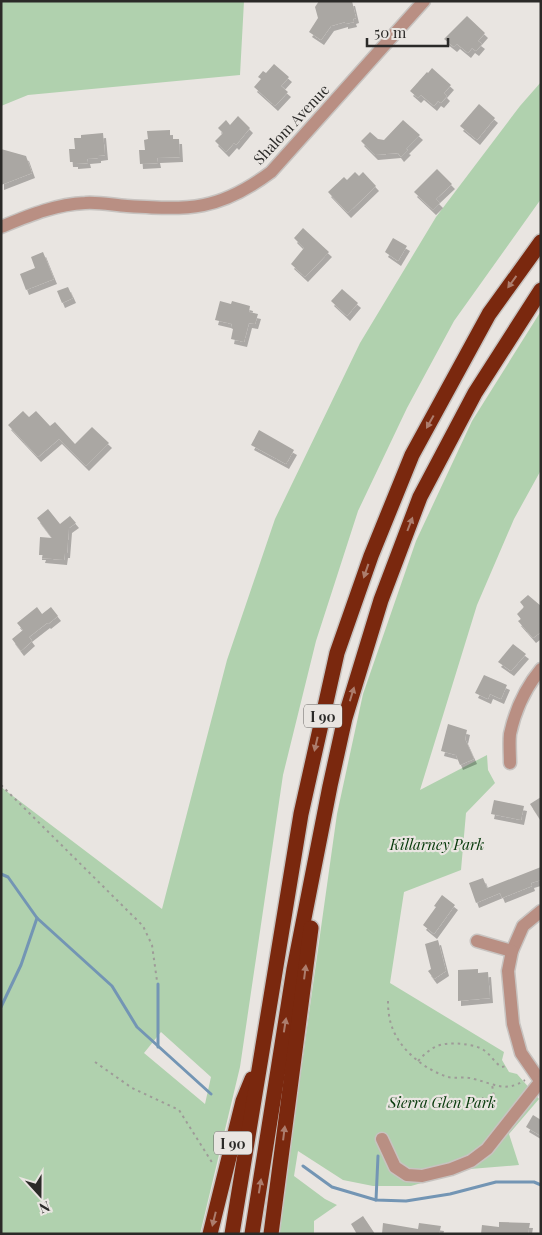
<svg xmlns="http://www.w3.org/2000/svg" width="542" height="1235" font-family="'Playfair Display',serif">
<defs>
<filter id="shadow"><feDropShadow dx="3" dy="5" stdDeviation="0" flood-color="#0004"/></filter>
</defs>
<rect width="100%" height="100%" fill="#e9e5e1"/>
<g fill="#b0d1ae" fill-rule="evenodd">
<polygon points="1,1 244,1 240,75 28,95 1,106"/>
<path d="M541,82V199L454,321L407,408L358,511L316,641L283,775L240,1067L200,1234H1V787L162,909L227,660L275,519L360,343L436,217L520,106ZM161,1032L211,1077L205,1104L144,1053Z"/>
<polygon points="541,311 541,470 514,519 477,605 420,790 487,755 488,770 495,783 466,813 461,870 404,892 390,983 504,1052 502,1060 509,1072 517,1074 539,1099 509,1134 519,1165 470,1169 411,1186 373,1186 343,1180 298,1151 294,1176 325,1199 337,1205 314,1221 314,1234 278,1234 337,814 363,694 416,541 472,421"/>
</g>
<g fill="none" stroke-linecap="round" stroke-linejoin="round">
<g stroke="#7395b4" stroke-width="3">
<polyline points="1,874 8,877 37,918 112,986 137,1027 211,1094"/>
<polyline points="158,984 158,1047"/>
<polyline points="1,1007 21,965 37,918"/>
<polyline points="303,1166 332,1187 376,1200 406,1201 450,1194 496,1182 534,1182 541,1185"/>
<polyline points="376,1200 378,1156"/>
</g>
</g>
<g fill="#aaa7a3" filter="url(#shadow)">
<polygon points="319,1 352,1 356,18 353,19 354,22 345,24 345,22 331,26 321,40 309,32 318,18 315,7"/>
<polygon points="467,16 485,33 478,41 482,44 476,51 472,48 468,53 457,44 454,47 444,39"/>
<polygon points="274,64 289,77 281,86 288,92 275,106 254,87 261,79 258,77 263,71 266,73"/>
<polygon points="432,68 451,85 444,93 447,96 441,103 438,101 434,106 421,95 418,98 410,91 427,72 428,73"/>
<polygon points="479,104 495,118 477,140 460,126"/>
<polygon points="238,116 250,128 236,145 234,143 226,152 215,141 223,133 218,128 226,120 230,125"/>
<polygon points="403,120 420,135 406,149 408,150 401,157 398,153 375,155 361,141 370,132 378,139 384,140"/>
<polygon points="170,130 170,139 179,139 180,157 157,158 158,163 140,164 139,150 145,150 144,140 148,139 147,131"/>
<polygon points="103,133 105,155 98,156 98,158 87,159 88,163 75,164 75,162 70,162 69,149 75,149 74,138 81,138 81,135"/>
<polygon points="1,149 26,156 32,173 1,185"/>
<polygon points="437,169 452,184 436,199 440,203 433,210 414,192"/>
<polygon points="355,172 359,176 363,172 376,186 348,213 328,192 344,177 347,180"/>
<polygon points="303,228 329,252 305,277 291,264 304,248 294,238"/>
<polygon points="393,238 407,246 398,261 385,252"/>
<polygon points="43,252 54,279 26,290 20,274 35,268 31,257"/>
<polygon points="68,287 73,298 62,303 57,291"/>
<polygon points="342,289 358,303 347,316 331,301"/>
<polygon points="220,301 231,304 232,301 250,306 249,312 258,314 255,324 249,323 244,342 231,339 233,329 231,328 232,324 215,320"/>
<polygon points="23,411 29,417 36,411 50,426 55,422 75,444 92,427 109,443 86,466 59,439 38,457 8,425"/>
<polygon points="259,430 294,450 286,464 251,445"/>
<polygon points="48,509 60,524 70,516 76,523 69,528 67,553 65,553 64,560 42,558 43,555 39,555 40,537 52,538 37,518"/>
<polygon points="528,595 541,606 541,632 533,638 518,621 521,619 517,614 524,607 520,602"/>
<polygon points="37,607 42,614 51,607 58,616 48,624 47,623 29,637 32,641 21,651 12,639 23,630 17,623"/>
<polygon points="513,644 526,654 511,671 498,662"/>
<polygon points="484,675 507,685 501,699 490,694 488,699 475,693"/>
<polygon points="448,724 467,730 465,739 474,759 460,765 456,755 441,751"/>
<polygon points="541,797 541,821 530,804"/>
<polygon points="494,800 524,806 521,820 491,814"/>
<polygon points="541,867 541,880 531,883 532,886 502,898 500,893 476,903 469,883 483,878 487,888"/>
<polygon points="442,895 455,905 434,934 423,925 436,907 434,906"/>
<polygon points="438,940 446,971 434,979 428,971 431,969 425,944"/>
<polygon points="478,969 478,973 488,972 490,998 458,1001 458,970"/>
<polygon points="533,1115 541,1120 541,1136 526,1127"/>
<polygon points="363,1216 375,1234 357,1234 351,1224"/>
<polygon points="499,1222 530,1223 528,1234 481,1234 482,1225 499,1227"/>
<polygon points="383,1223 418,1229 419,1223 441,1226 439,1234 382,1234"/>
</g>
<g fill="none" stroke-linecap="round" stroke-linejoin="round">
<g stroke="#c7c3c0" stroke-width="15">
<g id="minor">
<path d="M1,227C28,216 56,204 85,203C99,202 113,205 127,206C190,210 219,211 271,172L424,1"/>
<path d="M510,763C510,754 509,743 510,734C515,711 526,687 541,669"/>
<polyline points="541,911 523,926 512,951 508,971 513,1024 521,1053 541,1082"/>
<polyline points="477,941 512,951"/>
<polyline points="382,1139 395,1167 407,1175 422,1176 451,1169 471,1161 487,1149 540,1082"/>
</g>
</g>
<g stroke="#c7c3c0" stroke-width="18">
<g id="highway">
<polyline points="210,1234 243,1101 252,1079"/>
<polyline points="232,1234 301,814 337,653 371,556 412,455 489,314 541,242"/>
<polyline points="252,1234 294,969 330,786 345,718 381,600 420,497 475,393 541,290"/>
<polyline points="271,1234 311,928"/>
</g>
</g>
<g stroke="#9e9b98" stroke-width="2" stroke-dasharray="2.5 4" stroke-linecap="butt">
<polyline points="1,785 143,926 152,945 157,981"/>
<path d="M388,1001C388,1010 389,1019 392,1027C400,1050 425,1070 448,1077C456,1079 466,1076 474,1079C495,1084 505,1093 525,1080"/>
<path d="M418,1061C433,1045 441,1042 463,1044C469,1045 477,1046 482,1049C490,1053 494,1063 502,1067L506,1066"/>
<polyline points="95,1062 132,1088 179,1110 213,1164"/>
<polyline points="482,1098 492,1103 494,1098 492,1084"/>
</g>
<use href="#minor" stroke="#b98f83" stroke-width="12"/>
<use href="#highway" stroke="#7a280e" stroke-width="15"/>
</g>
<defs><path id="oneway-solid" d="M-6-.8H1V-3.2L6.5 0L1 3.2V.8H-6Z" transform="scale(1.25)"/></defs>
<g fill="#ac7d6d">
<use href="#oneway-solid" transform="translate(512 282) rotate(126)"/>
<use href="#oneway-solid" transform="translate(430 422) rotate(119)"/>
<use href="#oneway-solid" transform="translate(410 524) rotate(-69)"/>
<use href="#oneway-solid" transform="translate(366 571) rotate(109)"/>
<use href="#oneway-solid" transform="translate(352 694) rotate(-73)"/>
<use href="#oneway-solid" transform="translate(316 744) rotate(103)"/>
<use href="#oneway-solid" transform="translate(305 972) rotate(-83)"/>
<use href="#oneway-solid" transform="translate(285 1025) rotate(-81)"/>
<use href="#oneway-solid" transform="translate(284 1133) rotate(-83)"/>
<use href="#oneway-solid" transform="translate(260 1186) rotate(-81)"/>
<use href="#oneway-solid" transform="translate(214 1219) rotate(104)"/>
</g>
<g text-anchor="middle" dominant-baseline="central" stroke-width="4.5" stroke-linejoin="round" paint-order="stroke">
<g fill="#e9e5e1" stroke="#646260" stroke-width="1">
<rect x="304" y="704.5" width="38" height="23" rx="4"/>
<rect x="214" y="1131.5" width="38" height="23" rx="4"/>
</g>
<g font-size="14" font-weight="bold" fill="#2b2a28">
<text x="323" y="716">I 90</text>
<text x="233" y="1143">I 90</text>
</g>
<g font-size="15" fill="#2b2a28" stroke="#e9e5e1">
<text transform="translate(291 124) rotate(-47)">Shalom Avenue</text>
</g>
<g font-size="15" font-style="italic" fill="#053809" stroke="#e9e5e1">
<text x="437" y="844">Killarney Park</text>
<text x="442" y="1102">Sierra Glen Park</text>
</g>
</g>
<rect width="542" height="1235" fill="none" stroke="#2b2a28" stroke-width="5"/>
<g transform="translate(40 1195) rotate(159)" stroke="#e9e5e1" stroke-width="4" paint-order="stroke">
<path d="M0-4L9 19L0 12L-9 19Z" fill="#2b2a28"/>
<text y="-8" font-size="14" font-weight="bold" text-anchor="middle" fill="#2b2a28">N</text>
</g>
<path d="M367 38v8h81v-8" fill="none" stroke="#2b2a28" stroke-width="2.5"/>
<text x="374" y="38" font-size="15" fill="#2b2a28" stroke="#e9e5e1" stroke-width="4" paint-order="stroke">50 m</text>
</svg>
